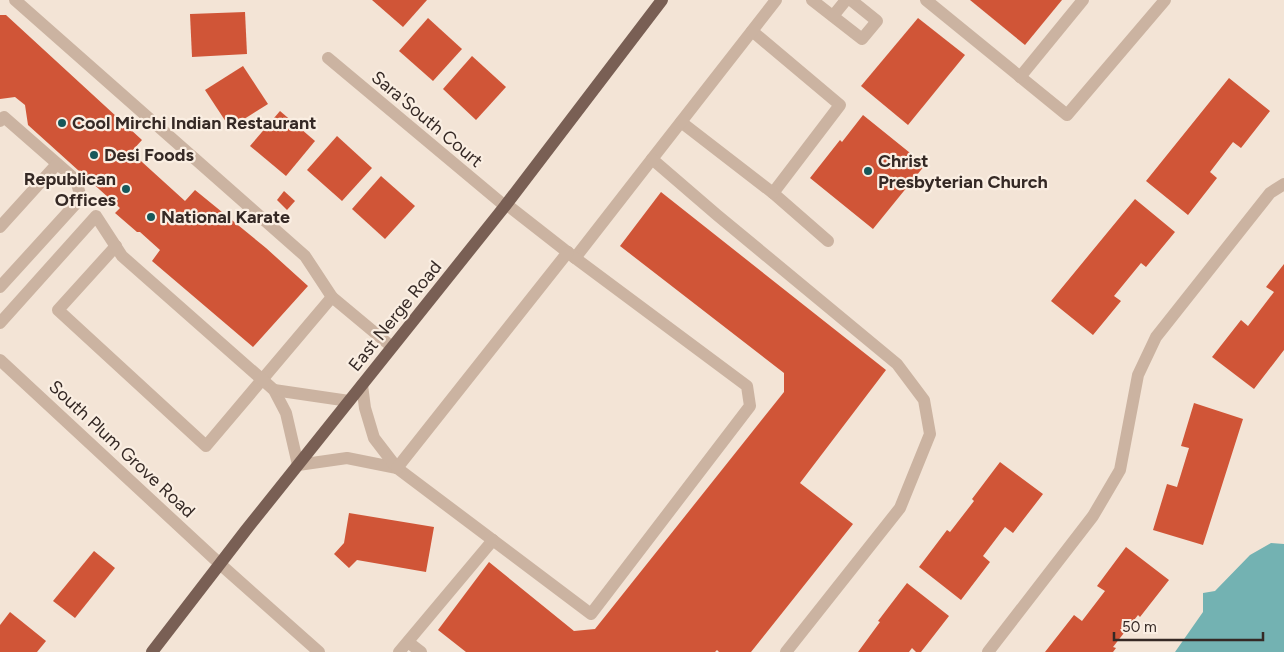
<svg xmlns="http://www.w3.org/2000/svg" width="1284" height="652" font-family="Figtree,sans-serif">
<rect width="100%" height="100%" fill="#f3e4d6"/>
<polygon fill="#73b2b2" points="1271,543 1284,544 1284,652 1175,652 1203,612 1203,593 1215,591 1250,555"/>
<g fill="#d05537">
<polygon points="372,0 427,0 403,27"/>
<polygon points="970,0 1062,0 1025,45"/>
<polygon points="245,12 247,54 192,57 190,14"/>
<polygon points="0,15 6,15 142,140 131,152 185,201 195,190 266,248 308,286 253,347 152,261 160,250 140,232 137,232 115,213 120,208 28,125 25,105 15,97 0,99"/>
<polygon points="428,18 462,49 433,81 399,51"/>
<polygon points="918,18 965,55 908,125 861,86"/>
<polygon points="472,56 506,87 476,120 443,89"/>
<polygon points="243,66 268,104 230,128 205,90"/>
<polygon points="1229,78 1270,111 1241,148 1233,142 1210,172 1217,178 1188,215 1146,181"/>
<polygon points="280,111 315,141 286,176 250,146"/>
<polygon points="863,115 925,165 873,229 810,178 840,140 842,142"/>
<polygon points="337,136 372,168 342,201 307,170"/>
<polygon points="381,176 415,206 385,239 352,209"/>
<polygon points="284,191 295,201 287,210 277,200"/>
<polygon points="661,192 886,370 800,483 853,524 751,652 719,652 717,650 715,652 466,652 438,630 489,562 574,631 595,629 784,392 784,373 620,246"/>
<polygon points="1135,199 1175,232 1146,267 1141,263 1114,296 1121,301 1093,335 1051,301"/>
<polygon points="1284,264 1284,350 1254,389 1212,357 1241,320 1248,326 1274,292 1266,287"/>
<polygon points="1194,403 1243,419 1203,545 1153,530 1167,484 1177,487 1189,448 1181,446"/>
<polygon points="1000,462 1043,494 1013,533 1005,527 983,556 990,562 961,600 919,567 947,530 950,532 974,501 972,499"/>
<polygon points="349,513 434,527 426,572 357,560 349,568 334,554 344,543"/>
<polygon points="1126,547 1169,580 1140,617 1138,615 1113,647 1116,648 1113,652 1045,652 1074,615 1082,621 1105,591 1097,586"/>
<polygon points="94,551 115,568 75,618 53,601"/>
<polygon points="907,583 949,616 921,652 916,652 912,648 909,652 858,652 880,622 878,621"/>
<polygon points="10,612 46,641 37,652 0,652 0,625"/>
</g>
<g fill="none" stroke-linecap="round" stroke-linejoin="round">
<g stroke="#cbb3a1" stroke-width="12">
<polyline points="15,0 305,256 332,297"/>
<polyline points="812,0 862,39 877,21 851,0"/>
<polyline points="926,0 1067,115 1165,0"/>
<polyline points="833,16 846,0"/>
<polyline points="752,31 840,105 773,193 828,241"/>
<polyline points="328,58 505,206"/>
<polyline points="1020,77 1083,0"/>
<polyline points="0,121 4,117 76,180 81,198 0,287"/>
<polyline points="681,122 773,193"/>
<polyline points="652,159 776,0"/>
<polyline points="506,204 575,258 652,159 717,215 897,364 924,400 930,434 900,508 786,652"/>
<polyline points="0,227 57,164"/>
<polyline points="116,246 58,310 206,446 332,297 392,347"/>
<polyline points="0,323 96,216 122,256 274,390 286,413 298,465 347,458 397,468"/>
<polyline points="0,360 220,564 319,652"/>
<polyline points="362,385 365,408 374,438 397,468 591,614 750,406 747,386 575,258"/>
<polyline points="274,390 349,401"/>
<polyline points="397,468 568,252"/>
<polyline points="408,642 421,652"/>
<polyline points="399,652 493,540"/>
<polyline points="988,652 1093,516 1120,470 1138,375 1156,337 1270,193 1284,184"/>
</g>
<polyline stroke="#795f54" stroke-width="12" points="152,652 246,530 505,206 662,0"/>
</g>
<g fill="#17585a" stroke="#faeee2" stroke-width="2">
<circle cx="62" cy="123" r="5"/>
<circle cx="94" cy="155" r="5"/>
<circle cx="868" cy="171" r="5"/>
<circle cx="126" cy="189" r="5"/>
<circle cx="151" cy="217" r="5"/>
</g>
<g text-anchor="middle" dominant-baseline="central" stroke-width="4.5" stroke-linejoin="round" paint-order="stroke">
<g font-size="18" fill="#352925" stroke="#faeee2">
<text transform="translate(427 119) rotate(40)">Sara'South Court</text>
<text transform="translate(395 316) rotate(-51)">East Nerge Road</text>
<text transform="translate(122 449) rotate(43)">South Plum Grove Road</text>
</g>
<g font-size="18" font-weight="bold" fill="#352925" stroke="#faeee2" text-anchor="start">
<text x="72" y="123">Cool Mirchi Indian Restaurant</text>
<text x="104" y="155">Desi Foods</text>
<text x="878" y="161">Christ<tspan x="878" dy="21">Presbyterian Church</tspan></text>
<text x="116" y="179" text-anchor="end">Republican<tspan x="116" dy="21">Offices</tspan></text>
<text x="161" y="217">National Karate</text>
</g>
</g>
<path d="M1114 632v8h149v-8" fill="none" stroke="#352925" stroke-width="2.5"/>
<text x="1122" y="632" font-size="15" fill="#352925" stroke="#faeee2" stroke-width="4" paint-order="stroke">50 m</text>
</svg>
